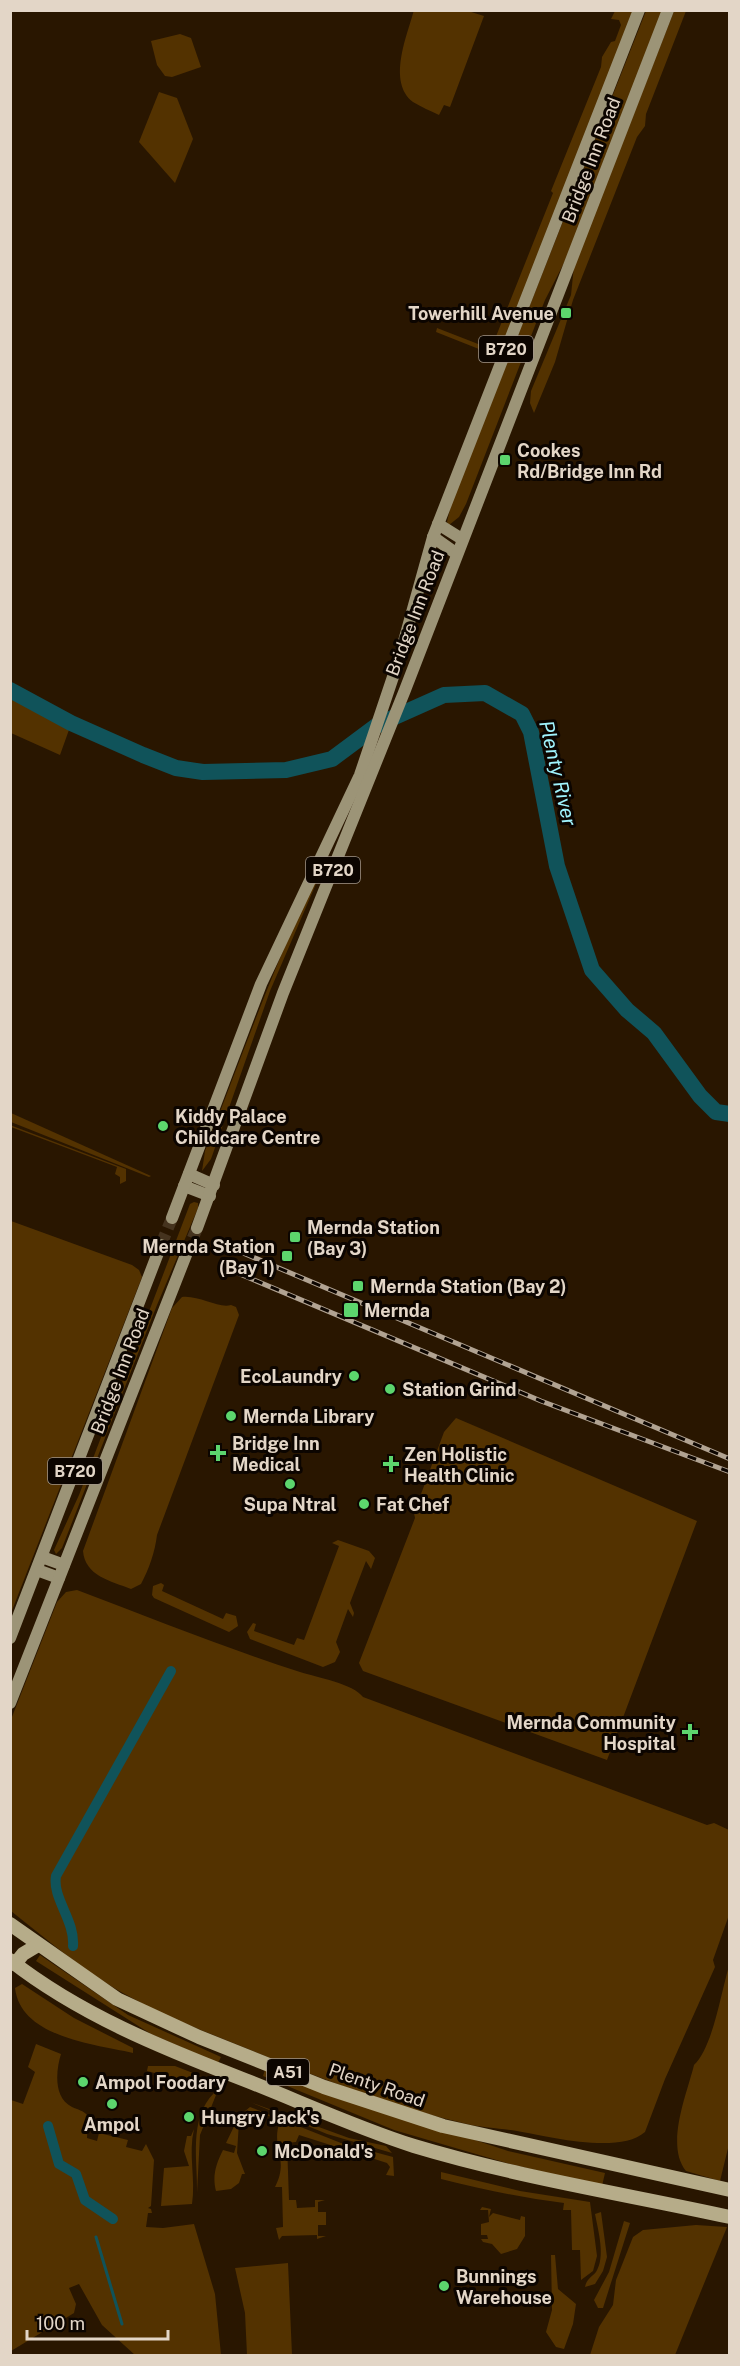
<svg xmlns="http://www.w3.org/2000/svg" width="740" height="2366" font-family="'Public Sans',sans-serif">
<rect width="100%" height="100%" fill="#291600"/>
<g fill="#533200">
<path d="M414,10L468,11L484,16L450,107L444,105L439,115C431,111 421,107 413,102C387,82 407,36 414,10Z"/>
<polygon points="615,11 634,11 504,343 496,349 494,355 436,332 437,328 491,349 553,193 551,191 601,67 602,57 611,42 615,41 621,25 619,20 611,19"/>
<polygon points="646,11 663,11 567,257 545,300 466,504 459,517 449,525 447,522 451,505"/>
<polygon points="674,11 686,11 646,114 645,126 637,137 573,300 555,362 534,413 530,403 531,391 571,295 574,266"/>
<polygon points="180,34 191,38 201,67 172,77 165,76 157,65 151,41"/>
<polygon points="159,92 177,98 193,139 175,183 139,142"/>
<path d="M11,697C30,709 50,717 70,727L60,755L11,733Z"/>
<path d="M340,828L270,991L211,1159L202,1171L205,1151C247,1042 286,932 340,828Z"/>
<polygon points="11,1113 151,1176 149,1177 11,1122"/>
<polygon points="10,1125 126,1169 126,1181 120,1184 120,1177 115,1174 117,1167 11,1127"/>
<polygon points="194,1202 198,1203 198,1208 157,1305 62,1548 56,1554 54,1550 79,1495 190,1204"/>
<polygon points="11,1221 132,1265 139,1270 142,1277 11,1613"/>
<path d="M182,1297C199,1295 219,1309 231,1305L236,1307L239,1315L157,1535C155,1552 149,1569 141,1584L131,1589C111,1581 85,1576 83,1551L172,1308Z"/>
<polygon points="456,1418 697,1521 607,1760 363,1671 359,1663 415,1518 414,1513 444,1432"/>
<polygon points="338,1540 369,1551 375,1558 371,1569 366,1561 350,1603 354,1613 353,1617 348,1609 336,1642 340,1652 335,1662 323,1667 250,1639 247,1632 253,1623 256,1624 254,1631 294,1645 297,1638 304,1640 339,1546 332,1543"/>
<polygon points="161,1583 164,1585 162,1591 223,1619 226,1613 236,1616 238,1626 229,1632 154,1598 152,1595 153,1586"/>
<path d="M77,1590C151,1618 225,1648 300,1672C316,1677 354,1684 363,1697L707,1825L714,1823L729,1830V1915L713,1960L715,1967L665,2079L645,2132C619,2155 547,2136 517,2131C500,2128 483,2128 467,2124C393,2107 323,2079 253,2051C212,2034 170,2019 132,1998C88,1975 49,1941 11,1911L10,1722L57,1602L66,1592Z"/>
<polygon points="40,1955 128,2015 221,2057 218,2063 151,2034 36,1961"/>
<path d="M729,1966L730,2140L720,2181L686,2171C665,2145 687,2094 694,2065C713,2047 721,1992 729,1966Z"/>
<path d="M22,1984L74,2018L133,2048V2053C95,2044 21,2038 15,1988Z"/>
<path d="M36,2044L61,2054C56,2070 53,2098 72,2107C78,2110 83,2110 88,2116L87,2138L97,2141L99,2133L128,2140L126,2147L142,2151L146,2144L154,2160L151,2206L148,2208L151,2209L152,2213H148L146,2227L163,2228L194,2224L215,2294L221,2355H135L102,2325L79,2284L69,2288L76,2304L74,2313L11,2351V2100L23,2104L35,2072L28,2067Z"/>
<polygon points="148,2066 175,2066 211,2080 207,2087 147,2071"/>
<polygon points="265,2070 508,2151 605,2173 602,2186 510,2164 394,2130 263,2076"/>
<path d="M214,2093L216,2095L200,2135L197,2193C198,2161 188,2119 214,2093Z"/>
<polygon points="250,2102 349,2138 386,2146 392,2153 327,2134"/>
<path d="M250,2107L341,2143L393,2157L394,2176L386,2175L390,2167L387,2163L299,2135L296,2142L287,2143L289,2200H296L297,2208L315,2207V2200H325L318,2202V2212H326V2225H318V2236H326L317,2239V2235L282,2236L279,2240L276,2228L283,2227L282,2187H275C290,2158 270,2148 280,2121L264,2114L239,2122L237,2153L245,2174H242L239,2183L231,2189L216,2191C212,2176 216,2164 223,2150L234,2153L236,2146L226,2143L239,2116Z"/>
<path d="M194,2129C188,2154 196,2179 192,2204L161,2206L164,2168L189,2166L184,2151L187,2136H191Z"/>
<path d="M441,2172L520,2191L590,2202L597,2256L593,2271L581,2280L580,2250H572L571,2210H563L564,2203C522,2198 482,2189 441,2179Z"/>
<polygon points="482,2207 491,2209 489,2217 493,2213 520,2220 521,2216 525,2217 525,2236 517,2249 501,2254 492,2244 483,2242 481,2239 488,2239 487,2235 481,2235 481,2224 489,2222 488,2210 480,2210"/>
<path d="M601,2212L607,2257L603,2271L595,2284L585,2287C587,2278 591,2278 596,2272C606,2257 598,2230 595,2214Z"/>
<polygon points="624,2221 630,2223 603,2308 598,2308 594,2300 609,2272"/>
<polygon points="696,2225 727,2227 675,2355 590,2355 599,2327 613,2305 616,2280 633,2237 643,2230"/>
<polygon points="551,2255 555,2255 558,2289 576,2304 573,2324 564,2349 556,2347 546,2332 552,2310"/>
<polygon points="288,2263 292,2355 247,2355 245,2313 235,2268"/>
</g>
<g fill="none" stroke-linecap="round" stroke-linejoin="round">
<polyline stroke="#10535a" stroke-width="3" points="96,2237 122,2324"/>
<g stroke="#10535a" stroke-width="10">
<path d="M73,1946C75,1920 52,1898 56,1876L171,1671"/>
<polyline points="48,2126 59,2164 76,2174 85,2200 113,2219"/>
</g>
<polyline stroke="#10535a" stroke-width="16" points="10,690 71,723 143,755 176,768 203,772 286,770 332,759 379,724 444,695 485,693 522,714 531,732 557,866 592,970 627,1010 654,1033 700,1096 716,1112 730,1114"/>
<g stroke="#45331e" stroke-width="12" stroke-dasharray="12 6" stroke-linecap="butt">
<polyline points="161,1245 172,1218"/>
<polyline points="186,1255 197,1228"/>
</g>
<g stroke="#9c9477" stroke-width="12">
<polyline points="438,524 462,539"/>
<polyline points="433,537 457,554"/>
<polyline points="189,1174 214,1185"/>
<polyline points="184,1186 210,1196"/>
<polyline points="172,1218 261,984 360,775 399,659 433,537 639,10"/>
<polyline points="197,1228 283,993 405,690 668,10"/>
<polyline points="42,1557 64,1565"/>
<polyline points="37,1570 59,1578"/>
<polyline points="10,1638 161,1245"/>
<polyline points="10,1703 186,1255"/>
</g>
<g stroke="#b6ac89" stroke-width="14">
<polyline points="10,1924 117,1999 199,2037 324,2087 443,2126 730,2190"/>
<path d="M10,1960C80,2015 163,2048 245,2080C301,2102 357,2128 414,2146C517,2177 625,2194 730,2217"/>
<polyline points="15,1964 23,1954 38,1945"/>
</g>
<g stroke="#b1a392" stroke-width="5">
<g id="rail">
<polyline points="229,1247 730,1459"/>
<polyline points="221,1266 541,1401 730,1472"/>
</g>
</g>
<use href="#rail" stroke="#0c0500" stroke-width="3" stroke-dasharray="9" stroke-linecap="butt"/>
</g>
<g fill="#5cd56d" stroke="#0c0500" stroke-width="2">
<rect x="560" y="307" width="12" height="12" rx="3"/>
<rect x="499" y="454" width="12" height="12" rx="3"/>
<circle cx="163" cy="1126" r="6"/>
<rect x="289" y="1231" width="12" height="12" rx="3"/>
<rect x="281" y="1250" width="12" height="12" rx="3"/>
<rect x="352" y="1280" width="12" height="12" rx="3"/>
<rect x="343" y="1302" width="16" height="16" rx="3"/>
<circle cx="354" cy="1376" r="6"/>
<circle cx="390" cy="1389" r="6"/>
<circle cx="231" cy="1416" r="6"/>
<path d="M215 1444h6v6h6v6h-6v6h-6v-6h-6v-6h6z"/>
<path d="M388 1455h6v6h6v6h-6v6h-6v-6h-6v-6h6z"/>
<circle cx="290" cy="1484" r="6"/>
<circle cx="364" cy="1504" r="6"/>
<path d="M687 1723h6v6h6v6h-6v6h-6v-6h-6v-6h6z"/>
<circle cx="83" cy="2082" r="6"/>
<circle cx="112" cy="2104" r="6"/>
<circle cx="189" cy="2117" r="6"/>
<circle cx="262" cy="2151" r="6"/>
<circle cx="444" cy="2286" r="6"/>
</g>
<g text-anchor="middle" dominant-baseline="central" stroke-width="6" stroke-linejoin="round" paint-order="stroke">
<g fill="#0c0500" stroke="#a2978b" stroke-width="1.5">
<rect x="479" y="336" width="54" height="26" rx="4.5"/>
<rect x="306" y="857" width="54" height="26" rx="4.5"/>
<rect x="48" y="1458" width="54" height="26" rx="4.5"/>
<rect x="267" y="2059" width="42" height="26" rx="4.5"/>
</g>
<g font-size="16" font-weight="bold" fill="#e3d6c7">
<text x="506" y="349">B720</text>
<text x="333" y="870">B720</text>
<text x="75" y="1471">B720</text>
<text x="288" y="2072">A51</text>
</g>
<g font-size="18" fill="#e3d6c7" stroke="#0c0500">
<text transform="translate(591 160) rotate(-69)">Bridge Inn Road</text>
<text transform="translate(415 613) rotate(-69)">Bridge Inn Road</text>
<text transform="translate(120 1371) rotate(-69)">Bridge Inn Road</text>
<text transform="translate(377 2085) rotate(19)">Plenty Road</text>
</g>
<g font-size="18" font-weight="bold" fill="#e3d6c7" stroke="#0c0500" text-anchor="start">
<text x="554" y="313" text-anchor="end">Towerhill Avenue</text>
<text x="517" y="450">Cookes<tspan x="517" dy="21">Rd/Bridge Inn Rd</tspan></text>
<text x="175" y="1116">Kiddy Palace<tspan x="175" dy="21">Childcare Centre</tspan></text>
<text x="307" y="1227">Mernda Station<tspan x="307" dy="21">(Bay 3)</tspan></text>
<text x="275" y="1246" text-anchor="end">Mernda Station<tspan x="275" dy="21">(Bay 1)</tspan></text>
<text x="370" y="1286">Mernda Station (Bay 2)</text>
<text x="364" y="1310">Mernda</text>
<text x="342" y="1376" text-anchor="end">EcoLaundry</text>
<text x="402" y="1389">Station Grind</text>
<text x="243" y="1416">Mernda Library</text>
<text x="232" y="1443">Bridge Inn<tspan x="232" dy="21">Medical</tspan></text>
<text x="404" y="1454">Zen Holistic<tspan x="404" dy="21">Health Clinic</tspan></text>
<text x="290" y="1504" text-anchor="middle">Supa Ntral</text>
<text x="376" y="1504">Fat Chef</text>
<text x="676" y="1722" text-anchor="end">Mernda Community<tspan x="676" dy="21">Hospital</tspan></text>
<text x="95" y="2082">Ampol Foodary</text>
<text x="201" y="2117">Hungry Jack's</text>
<text x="112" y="2124" text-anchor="middle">Ampol</text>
<text x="274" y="2151">McDonald's</text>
<text x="456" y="2276">Bunnings<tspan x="456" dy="21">Warehouse</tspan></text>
</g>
<g font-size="20" font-style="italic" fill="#a0f3fd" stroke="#0c0500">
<text transform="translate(558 773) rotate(77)">Plenty River</text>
</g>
</g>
<rect width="740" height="2366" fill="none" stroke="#e3d6c7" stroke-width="24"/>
<path d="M27 2330v9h141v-9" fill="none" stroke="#e3d6c7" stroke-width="3"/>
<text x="36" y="2330" font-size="18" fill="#e3d6c7" stroke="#0c0500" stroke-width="4.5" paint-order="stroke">100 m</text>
</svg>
